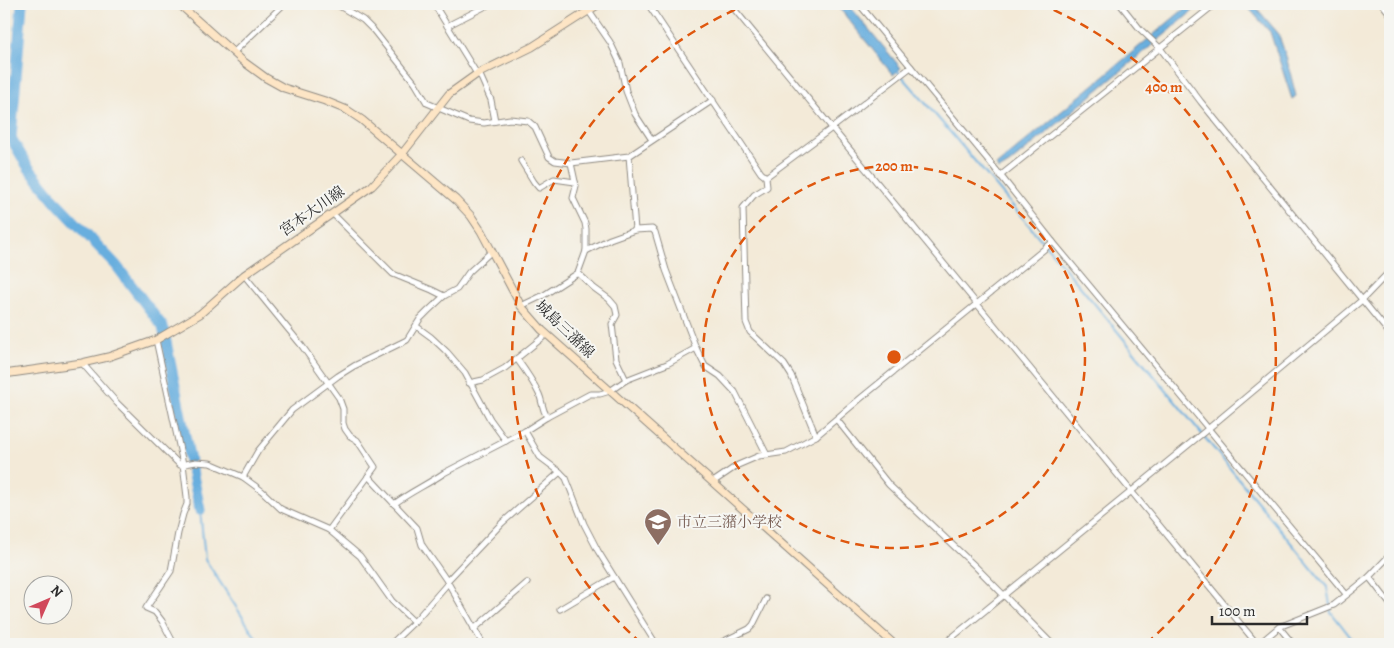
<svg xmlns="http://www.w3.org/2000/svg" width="1394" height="648" font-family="Alegreya,'Noto Serif JP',serif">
<rect width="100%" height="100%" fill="#f6f6f2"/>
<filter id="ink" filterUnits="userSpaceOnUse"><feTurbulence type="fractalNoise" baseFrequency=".02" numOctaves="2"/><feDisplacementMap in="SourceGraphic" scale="10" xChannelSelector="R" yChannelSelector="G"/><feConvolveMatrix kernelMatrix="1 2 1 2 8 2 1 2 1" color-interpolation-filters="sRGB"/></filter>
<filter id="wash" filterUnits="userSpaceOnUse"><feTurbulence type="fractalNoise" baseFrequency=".0096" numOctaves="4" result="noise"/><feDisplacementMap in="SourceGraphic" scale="20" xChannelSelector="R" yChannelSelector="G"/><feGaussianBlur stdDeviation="1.12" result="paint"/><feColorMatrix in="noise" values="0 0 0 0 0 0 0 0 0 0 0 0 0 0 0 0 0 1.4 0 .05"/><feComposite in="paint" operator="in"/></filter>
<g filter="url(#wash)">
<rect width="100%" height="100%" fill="#f3ead8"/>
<g fill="#68aede" stroke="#4a6c84">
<polygon points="836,4 848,4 901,68 893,75"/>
<polygon points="1190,4 1201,4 1168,32 1009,164 999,170 996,166"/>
<polygon points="1245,4 1253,4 1278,33 1286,56 1296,96 1292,99 1270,32"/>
</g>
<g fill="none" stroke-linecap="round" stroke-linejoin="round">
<g stroke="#68aede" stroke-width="2">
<path d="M896,69C1043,239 1185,413 1327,587L1331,612L1356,644"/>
<polyline points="200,510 205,559 260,644"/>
</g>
<polyline stroke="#68aede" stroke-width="7" points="10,92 15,91"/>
<polyline stroke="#68aede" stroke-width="11" points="22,4 11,138 28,167 57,203 116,265 163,327 200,510"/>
</g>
</g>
<g filter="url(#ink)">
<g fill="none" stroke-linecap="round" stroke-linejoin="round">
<g stroke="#8f8a82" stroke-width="7">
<g id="minor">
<polyline points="336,4 363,20 374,31 415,83 427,103 469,121 484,123 510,119 528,121 535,127 549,157 555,161 571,163 629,156 713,100"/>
<polyline points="434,4 477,74"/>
<polyline points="648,4 761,173 766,177 767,187 754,195 743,208 746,322 750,332 784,364 791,375 816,436"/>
<polyline points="730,4 1257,644"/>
<polyline points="859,4 993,166 1053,242 1346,594"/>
<polyline points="1120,4 1140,29 1160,48 1201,102 1390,334"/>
<polyline points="588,10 610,42 620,63 626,91 635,114 652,140"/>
<polyline points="447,26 490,4"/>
<polyline points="234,52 284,4"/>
<polyline points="479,73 491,100 495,121"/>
<polyline points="629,156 635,230"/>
<polyline points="521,161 534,182 539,188 554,179 575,182"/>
<polyline points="571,163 576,186 573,198 585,223 586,229 586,251 578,273 594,288 609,299 615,306 617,315 612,324 616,359 626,380"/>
<polyline points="1000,176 1215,4"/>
<polyline points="766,177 832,128 911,67"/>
<polyline points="333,214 393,274 432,290 444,296"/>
<polyline points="586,251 610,239 635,230 652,229 655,232 666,270 696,348 705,366 720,376 735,392 767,455"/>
<polyline points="244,275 302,346 339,398 343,409 343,423 345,429 350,436 357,440 375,467 329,530"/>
<polyline points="521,306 544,295 578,273"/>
<polyline points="416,326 431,337 447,352 465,373 490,419 506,441"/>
<polyline points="156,340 183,464 187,497 187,504 183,514 178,533 171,571 146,608 155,612 162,621 174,644"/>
<path d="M517,359C525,370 533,381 539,394C543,403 541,407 547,417"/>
<polyline points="82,363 117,403 180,465 196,462 210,463 243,477 262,491 281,509 329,530 360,556 392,601 414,622"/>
<polyline points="469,383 483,380 505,368 547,334"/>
<polyline points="837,420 889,485 975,566 1052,644"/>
<polyline points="525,431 540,457 560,472 566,478 584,524 598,551 656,644"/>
<polyline points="368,476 417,528 422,545 447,581 483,644"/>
<polyline points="243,477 258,451 292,410 338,376 354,366 407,340 420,319 428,311 444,296 457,289 469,272 492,251"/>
<polyline points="713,482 738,465 759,456 786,452 816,436 861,398 1053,242"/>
<path d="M394,504C410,492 428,484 444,473L525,431L547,417L590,394H600L610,391L626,380L667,364L696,348"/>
<polyline points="1369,577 1390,604"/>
<polyline points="447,581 502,523 560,472"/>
<polyline points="560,609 614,577"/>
<polyline points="1279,627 1293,644"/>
<polyline points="474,629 527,583"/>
<polyline points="391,644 414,622 448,583"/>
<polyline points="718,644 749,629 753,625 766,599"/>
<polyline points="944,644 1209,428 1362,300 1390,271"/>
<polyline points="1259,644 1279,627 1334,605 1369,577 1390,555"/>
</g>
</g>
<g stroke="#8f8a82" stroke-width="8">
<polyline id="tertiary" points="1383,4 1390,13"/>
</g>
<g stroke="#8f8a82" stroke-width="9">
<g id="secondary">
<polyline points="179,4 244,62 266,78 284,88 325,101 347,110 362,120 456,200 471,216 481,231 521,306 542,330 894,644"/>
<polyline points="4,374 82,363 108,357 156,340 200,314 244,275 372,186 402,154 449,94 477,74 532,47 599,4"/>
</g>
</g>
<use href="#minor" stroke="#fff" stroke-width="5"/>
<use href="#tertiary" stroke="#fff" stroke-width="6"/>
<use href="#secondary" stroke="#fde5c5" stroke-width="7"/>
</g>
</g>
<g fill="none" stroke="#df570e" stroke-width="2.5" stroke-dasharray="9 6">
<circle cx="894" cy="357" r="191"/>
<path d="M641 643A382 382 0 0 1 748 4M1040 4A382 382 0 0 1 1147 643"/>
</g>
<defs>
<g id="school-pin" transform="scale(1.4375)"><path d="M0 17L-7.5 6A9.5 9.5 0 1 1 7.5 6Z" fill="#8d6e63" stroke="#f6f6f2"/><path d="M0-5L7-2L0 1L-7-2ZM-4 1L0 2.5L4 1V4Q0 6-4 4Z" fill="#fff"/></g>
</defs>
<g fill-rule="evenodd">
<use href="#school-pin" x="658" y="522"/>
</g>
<g text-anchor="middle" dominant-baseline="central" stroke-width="4" stroke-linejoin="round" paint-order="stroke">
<g font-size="15" fill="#2b2b2b" stroke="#f6f6f2">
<text transform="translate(312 211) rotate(-35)">宮本大川線</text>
<text transform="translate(565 329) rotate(44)">城島三潴線</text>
</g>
<g font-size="15" fill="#785e54" stroke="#f6f6f2" text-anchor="start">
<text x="677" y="522">市立三潴小学校</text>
</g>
</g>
<circle cx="894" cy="357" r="8" fill="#df570e" stroke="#f6f6f2" stroke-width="2.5"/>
<g font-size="15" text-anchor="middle" font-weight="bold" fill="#df570e" stroke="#f6f6f2" stroke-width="4" stroke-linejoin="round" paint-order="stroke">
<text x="1164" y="92">400 m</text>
<text x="894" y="171">200 m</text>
</g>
<rect width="1394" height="648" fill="none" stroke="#f6f6f2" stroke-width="20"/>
<g transform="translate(48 600) rotate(45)"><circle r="24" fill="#f6f6f2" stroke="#a5a5a2"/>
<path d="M0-4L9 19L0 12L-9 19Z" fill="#d1495b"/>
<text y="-8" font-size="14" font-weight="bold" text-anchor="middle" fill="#2b2b2b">N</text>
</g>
<path d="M1212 616v8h95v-8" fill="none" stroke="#2b2b2b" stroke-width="2.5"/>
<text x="1219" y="616" font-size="15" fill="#2b2b2b" stroke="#f6f6f2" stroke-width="4" paint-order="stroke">100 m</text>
</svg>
